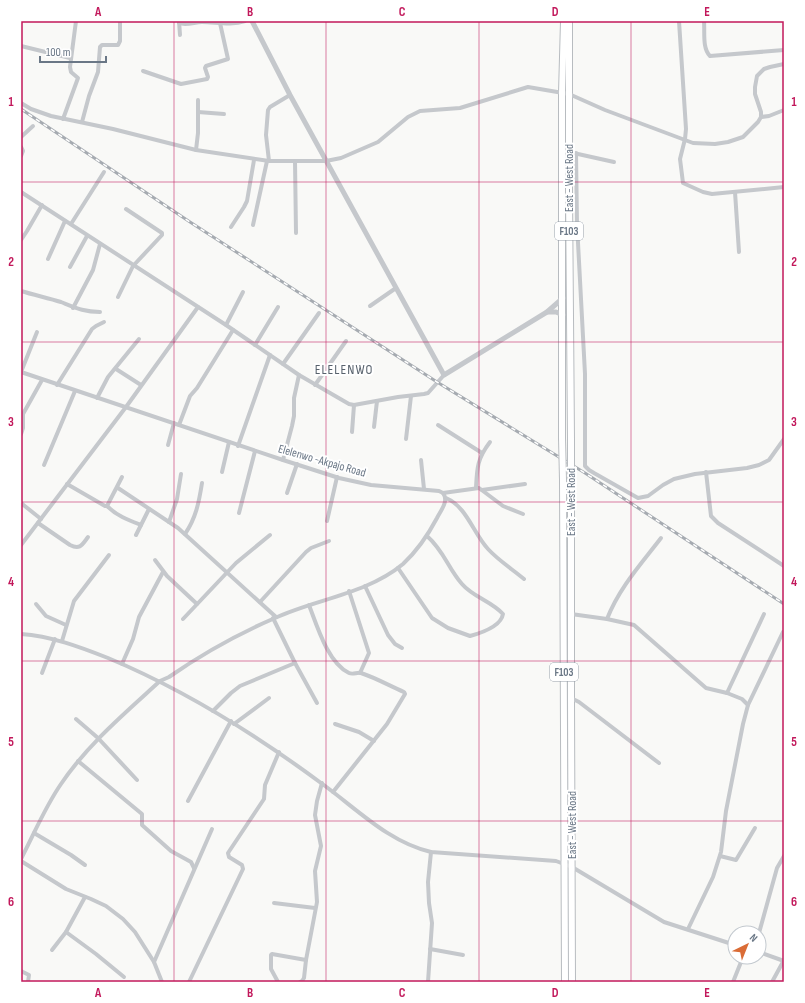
<svg xmlns="http://www.w3.org/2000/svg" width="805" height="1003" font-family="'Sofia Sans Condensed',sans-serif">
<rect width="100%" height="100%" fill="#f9f9f7"/>
<g fill="none" stroke-linecap="round" stroke-linejoin="round">
<g stroke="#b8bcc0" stroke-width="8">
<g id="primary">
<polyline points="569,21 569,193 571,440"/>
<polyline points="562,438 562,93 564,21"/>
<polyline points="563,480 565,982"/>
<polyline points="571,484 571,698 572,982"/>
</g>
</g>
<g stroke="#c5c8cc" stroke-width="4">
<polyline points="179,21 180,35"/>
<polyline points="679,21 686,129 685,139 680,159 683,183 703,192 712,194 784,187"/>
<path d="M704,21C705,32 702,48 710,56L784,50"/>
<path d="M179,23C186,26 195,22 202,22C216,22 231,26 245,21"/>
<polyline points="21,46 70,58"/>
<polyline points="143,71 181,84 207,79 208,77 205,68 206,66 228,59 220,23"/>
<polyline points="21,103 31,109 51,116 113,129 196,150 269,161 326,161 341,158 378,142 408,117 420,111 460,108 528,87 569,94 605,110 693,143 715,144 728,142 743,137 758,122 761,117 761,112 755,94 755,87 757,76 764,69 770,67 784,64"/>
<polyline points="198,112 224,114"/>
<polyline points="761,117 769,116 784,110"/>
<polyline points="63,119 78,78 71,72 70,67 76,21"/>
<polyline points="82,122 89,96 98,72 100,47 102,45 118,45 120,41 120,21"/>
<polyline points="21,137 33,126"/>
<polyline points="21,147 23,151 21,156"/>
<polyline points="196,150 198,133 198,100"/>
<polyline points="569,152 614,162"/>
<polyline points="576,153 577,224 585,374 585,466 589,470 594,473 638,498 648,496 663,485 674,479 695,474 747,468 759,465 769,460 784,439"/>
<polyline points="269,161 266,135 268,110 270,107 290,95"/>
<polyline points="295,161 296,233"/>
<polyline points="21,192 226,325 299,375 349,404 354,405 398,397 424,394 428,393 444,375"/>
<polyline points="735,192 739,252"/>
<polyline points="71,224 104,172"/>
<polyline points="253,225 267,161"/>
<polyline points="231,227 244,207 247,201 254,160"/>
<polyline points="21,240 27,231 42,205"/>
<polyline points="48,259 65,221"/>
<polyline points="70,267 87,236"/>
<path d="M21,291C34,295 48,298 61,302C76,308 84,312 100,312"/>
<polyline points="118,297 133,266 162,235 162,233 126,209"/>
<polyline points="370,306 396,288"/>
<polyline points="73,308 93,270 100,244"/>
<polyline points="226,325 243,292"/>
<polyline points="255,345 278,307"/>
<polyline points="283,364 319,313"/>
<polyline points="116,369 141,385"/>
<path d="M21,372L283,460L339,478L371,485L439,491L443,493C449,501 441,510 437,518C428,535 417,551 403,564C367,594 316,599 275,618C238,634 202,654 169,677L160,681C125,713 88,744 61,784C45,807 34,834 21,859"/>
<polyline points="21,372 37,332"/>
<polyline points="57,385 92,329 96,326 104,322"/>
<polyline points="315,385 346,341"/>
<polyline points="97,398 108,377 139,339"/>
<polyline points="179,425 190,396 197,388 233,330"/>
<polyline points="438,425 482,453"/>
<polyline points="374,427 377,401"/>
<polyline points="352,432 354,405"/>
<polyline points="21,434 23,428 23,414 42,380"/>
<polyline points="406,439 411,396"/>
<polyline points="168,445 174,423"/>
<polyline points="238,446 270,355"/>
<polyline points="283,460 292,426 294,416 294,398 299,375"/>
<polyline points="421,460 424,489"/>
<polyline points="44,465 75,391"/>
<polyline points="222,472 229,442"/>
<polyline points="706,472 711,516 718,523 784,566"/>
<path d="M67,484L105,506H107C117,516 128,520 141,525"/>
<polyline points="118,488 178,528 276,617"/>
<path d="M476,488C477,468 477,459 490,442"/>
<polyline points="482,490 525,484"/>
<polyline points="287,493 297,464"/>
<polyline points="443,493 479,488 503,506 523,514"/>
<path d="M446,498C467,507 473,533 488,549C498,560 512,569 524,579"/>
<polyline points="21,503 41,519"/>
<polyline points="107,506 122,477"/>
<polyline points="239,513 255,451"/>
<polyline points="327,521 337,477"/>
<polyline points="169,522 177,499 181,474"/>
<path d="M38,523L70,545C80,550 82,545 88,537"/>
<path d="M185,534C196,518 199,502 202,483"/>
<polyline points="136,535 149,509"/>
<polyline points="21,545 126,407 198,307"/>
<polyline points="155,560 167,576 197,604"/>
<path d="M398,568L432,618L448,628L470,636C481,633 501,626 503,614C491,601 473,597 462,584C448,568 444,551 427,536"/>
<polyline points="365,586 388,635 395,644 402,648"/>
<polyline points="349,591 369,653 360,673"/>
<polyline points="260,602 306,552 311,548 329,541"/>
<polyline points="36,604 46,616 66,625"/>
<path d="M309,605C317,626 328,663 349,673C353,675 357,672 361,673C376,678 390,686 404,692L405,694L387,724L333,792"/>
<polyline points="571,614 607,619 634,625 706,688 727,693 742,699 748,705"/>
<polyline points="273,618 295,663 317,703"/>
<polyline points="183,619 236,563 270,535"/>
<path d="M607,619C619,588 641,564 661,538"/>
<path d="M21,634C51,636 80,647 108,658C185,690 255,734 321,783C356,808 388,842 431,852L556,861L572,867L664,922L735,945"/>
<polyline points="62,641 74,601 109,555"/>
<polyline points="122,664 133,639 139,617 163,572"/>
<polyline points="42,673 55,639"/>
<polyline points="727,693 764,614"/>
<polyline points="571,698 579,702 659,763"/>
<polyline points="213,711 231,693 240,686 295,663"/>
<polyline points="76,719 98,738 137,780"/>
<polyline points="234,724 269,698"/>
<polyline points="335,724 359,732 374,741"/>
<polyline points="78,761 142,814 142,825 171,851 191,862 194,868"/>
<polyline points="188,801 231,721"/>
<polyline points="34,833 71,855 85,865"/>
<polyline points="720,856 736,860 755,828"/>
<polyline points="21,861 66,889 91,899 106,906 123,919 135,932 154,962 162,982"/>
<polyline points="274,903 315,908"/>
<polyline points="688,929 713,877 721,852 726,811 743,724 748,705 783,632"/>
<polyline points="66,932 96,954 124,977"/>
<polyline points="759,933 777,868 784,856"/>
<polyline points="430,949 463,955"/>
<polyline points="52,950 66,932 85,897"/>
<polyline points="759,952 784,961"/>
<polyline points="154,962 212,829"/>
<polyline points="21,971 29,975 28,982"/>
<polyline points="189,982 243,869 242,865 229,857 228,853 264,799 265,785 279,752"/>
<polyline points="278,982 271,969 271,955 272,954 306,960"/>
<polyline points="300,982 302,981 304,978 306,960 317,902 315,871 321,846 315,815 317,801 322,783"/>
<polyline points="428,982 432,923 429,903 428,882 431,852"/>
<polyline points="733,982 743,957"/>
<polyline points="772,982 784,960"/>
</g>
<g stroke="#c5c8cc" stroke-width="5">
<polyline points="252,21 290,95 444,375 547,312 563,298"/>
<polyline points="547,312 556,312 563,315"/>
</g>
<use href="#primary" stroke="#fff" stroke-width="6"/>
<g stroke="#a6abb1" stroke-width="3">
<polyline id="rail" points="21,109 190,222 437,382 585,473 784,604"/>
</g>
<use href="#rail" stroke="#fff" stroke-width="1.5" stroke-dasharray="4.5" stroke-linecap="butt"/>
<g stroke="#b8bcc0" stroke-width="8" stroke-linecap="butt">
<g id="primary-bridge">
<polyline points="562,438 563,480"/>
<polyline points="571,440 571,484"/>
</g>
</g>
<use href="#primary-bridge" stroke="#fff" stroke-width="6"/>
</g>
<path fill="none" stroke="#c2185b" stroke-width="1" stroke-opacity="0.55" d="M174,21V982M326,21V982M479,21V982M631,21V982M21,182H784M21,342H784M21,502H784M21,661H784M21,821H784"/>
<g text-anchor="middle" dominant-baseline="central" stroke-width="4" stroke-linejoin="round" paint-order="stroke">
<g fill="#fff" stroke="#97a0aa" stroke-width="1">
<rect x="555" y="222" width="28" height="18" rx="3"/>
<rect x="550" y="663" width="28" height="18" rx="3"/>
</g>
<g font-size="11" font-weight="bold" fill="#6a7786">
<text x="569" y="231">F103</text>
<text x="564" y="672">F103</text>
</g>
<g font-size="12" fill="#6a7786" stroke="#fff">
<text transform="translate(569 178) rotate(-90)">East - West Road</text>
<text transform="translate(322 461) rotate(16)">Elelenwo -Akpajo Road</text>
<text transform="translate(571 502) rotate(-90)">East - West Road</text>
<text transform="translate(572 825) rotate(-90)">East - West Road</text>
</g>
<g font-size="14" letter-spacing="1" fill="#57616c" stroke="#fff">
<text x="344" y="369">ELELENWO</text>
</g>
</g>
<rect width="805" height="1003" fill="none" stroke="#ffffff" stroke-width="44"/>
<g transform="translate(747 945) rotate(43)"><circle r="19" fill="#ffffff" stroke="#c3c9cf"/>
<path d="M0-3L7 15L0 10L-7 15Z" fill="#da6c36"/>
<text y="-6" font-size="11" font-weight="bold" text-anchor="middle" fill="#6a7786">N</text>
</g>
<path d="M40 56v6h66v-6" fill="none" stroke="#6a7786" stroke-width="2"/>
<text x="46" y="56" font-size="12" fill="#6a7786" stroke="#ffffff" stroke-width="3" paint-order="stroke">100 m</text>
<rect x="22" y="22" width="761" height="959" fill="none" stroke="#c2185b" stroke-width="1.5"/>
<g font-size="13" text-anchor="middle" font-weight="bold" fill="#c2185b">
<text x="98" y="16">A</text>
<text x="250" y="16">B</text>
<text x="402" y="16">C</text>
<text x="555" y="16">D</text>
<text x="707" y="16">E</text>
<text x="11" y="106">1</text>
<text x="794" y="106">1</text>
<text x="11" y="266">2</text>
<text x="794" y="266">2</text>
<text x="11" y="426">3</text>
<text x="794" y="426">3</text>
<text x="11" y="586">4</text>
<text x="794" y="586">4</text>
<text x="11" y="746">5</text>
<text x="794" y="746">5</text>
<text x="11" y="906">6</text>
<text x="794" y="906">6</text>
<text x="98" y="997">A</text>
<text x="250" y="997">B</text>
<text x="402" y="997">C</text>
<text x="555" y="997">D</text>
<text x="707" y="997">E</text>
</g>
</svg>
